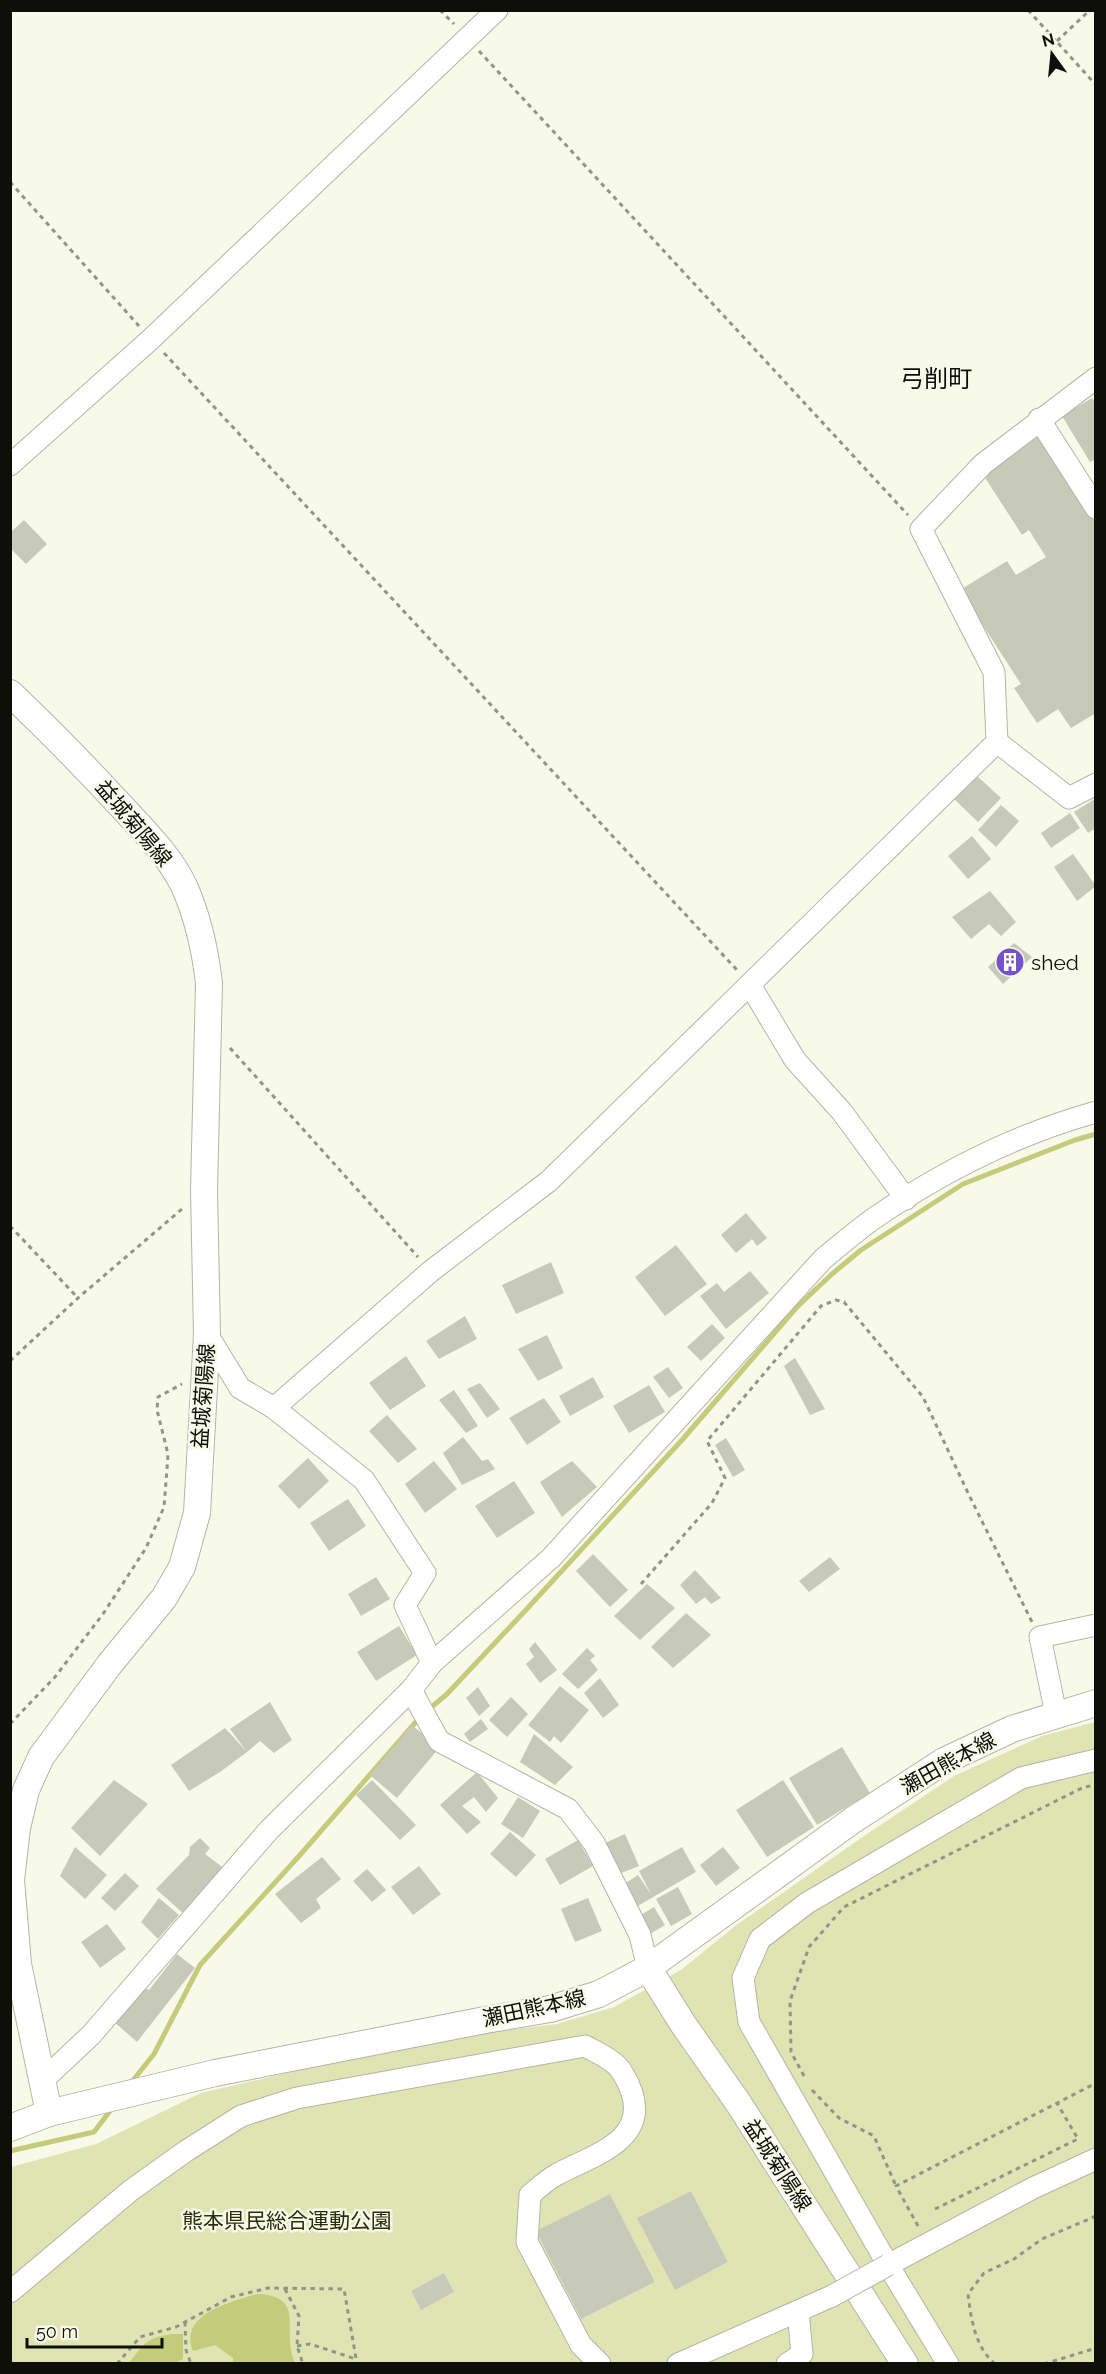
<svg xmlns="http://www.w3.org/2000/svg" width="1106" height="2374" font-family="Raleway,'Noto Sans JP',sans-serif">
<rect width="100%" height="100%" fill="#f8fae9"/>
<path fill="#dfe4b3" fill-rule="evenodd" d="M1095,1722V2363L11,2364V2167L96,2144L201,2093L379,2052L489,2032L557,2024L614,2007L681,1970L735,1926L864,1836L954,1776L1042,1736ZM691,2191L728,2262L675,2289L638,2218ZM610,2194L655,2282L581,2319L537,2231ZM444,2274L454,2292L421,2309L411,2291Z"/>
<g fill="#c4cb7b">
<path d="M257,2294C308,2296 280,2331 295,2363H233V2358L215,2345L193,2351C178,2314 231,2302 257,2294Z"/>
<path d="M171,2334H183V2359L175,2363H129C145,2343 144,2339 171,2334Z"/>
</g>
<g fill="none" stroke-linecap="round" stroke-linejoin="round">
<g stroke="#c4cb7b" stroke-width="5">
<polyline points="428,1710 447,1694 524,1612 682,1440 797,1307 832,1274 861,1250 963,1184 1075,1140 1096,1134"/>
<polyline points="131,2083 154,2054 200,1965 300,1855 421,1716"/>
<polyline points="10,2151 94,2132 113,2107"/>
</g>
</g>
<g fill="#c8cab9">
<polygon points="1092,398 1096,404 1096,459 1090,462 1062,416"/>
<polygon points="1041,435 1096,520 1096,713 1071,728 1058,709 1037,723 1014,688 1021,684 960,590 1007,561 1016,575 1046,557 1029,530 1022,535 982,473"/>
<polygon points="24,520 47,544 26,564 10,548 10,533"/>
<polygon points="975,774 1001,798 978,822 953,798"/>
<polygon points="1096,798 1096,828 1088,833 1074,812"/>
<polygon points="1001,805 1019,821 996,847 978,830"/>
<polygon points="1070,813 1080,828 1051,848 1041,833"/>
<polygon points="972,836 991,859 968,879 948,856"/>
<polygon points="1073,854 1096,886 1077,901 1054,867"/>
<polygon points="990,891 1016,922 1001,936 989,924 971,939 952,917"/>
<polygon points="1014,943 1032,957 1003,984 988,967"/>
<polygon points="746,1213 767,1238 757,1246 752,1239 736,1253 721,1235"/>
<polygon points="676,1245 707,1284 665,1316 635,1277"/>
<polygon points="551,1262 564,1293 516,1314 502,1285"/>
<polygon points="750,1271 769,1293 726,1329 700,1296 717,1283 724,1292"/>
<polygon points="465,1316 477,1339 439,1359 426,1341"/>
<polygon points="712,1324 725,1338 701,1361 687,1347"/>
<polygon points="547,1335 563,1368 538,1381 518,1349"/>
<polygon points="406,1356 426,1386 390,1410 369,1383"/>
<polygon points="795,1358 825,1409 810,1415 784,1366"/>
<polygon points="668,1367 683,1388 669,1398 653,1377"/>
<polygon points="593,1377 604,1397 570,1416 559,1396"/>
<polygon points="480,1383 500,1409 487,1418 467,1389"/>
<polygon points="649,1385 665,1412 629,1433 613,1406"/>
<polygon points="454,1390 478,1426 466,1433 439,1400"/>
<polygon points="544,1398 561,1422 527,1445 509,1418"/>
<polygon points="387,1415 417,1449 398,1463 369,1431"/>
<polygon points="463,1437 482,1461 488,1459 495,1469 462,1485 443,1453"/>
<polygon points="726,1438 745,1470 733,1477 715,1445"/>
<polygon points="308,1458 329,1481 299,1509 278,1486"/>
<polygon points="434,1461 457,1489 425,1513 405,1484"/>
<polygon points="572,1461 597,1487 562,1517 540,1482"/>
<polygon points="514,1481 535,1513 497,1538 475,1506"/>
<polygon points="348,1499 366,1526 329,1551 310,1523"/>
<polygon points="593,1554 628,1590 610,1607 576,1571"/>
<polygon points="830,1557 840,1569 809,1592 799,1581"/>
<polygon points="695,1570 721,1598 711,1604 705,1597 696,1604 680,1585"/>
<polygon points="376,1577 390,1599 361,1616 348,1594"/>
<polygon points="647,1584 675,1608 640,1640 614,1616"/>
<polygon points="686,1613 711,1635 673,1668 651,1647"/>
<polygon points="399,1626 417,1655 376,1681 357,1652"/>
<polygon points="535,1642 557,1670 540,1683 526,1664 534,1657 529,1649"/>
<polygon points="587,1648 595,1656 590,1660 598,1670 578,1689 562,1674"/>
<polygon points="600,1678 619,1705 603,1718 584,1693"/>
<polygon points="560,1686 589,1710 561,1743 554,1736 550,1742 528,1725"/>
<polygon points="478,1687 490,1706 479,1716 466,1698"/>
<polygon points="511,1697 528,1714 507,1737 489,1720"/>
<polygon points="270,1702 292,1740 274,1753 260,1741 247,1752 220,1772 189,1791 171,1765 225,1728 247,1752 230,1729"/>
<polygon points="481,1719 488,1729 470,1742 464,1734"/>
<polygon points="412,1725 439,1748 397,1798 370,1775"/>
<polygon points="534,1734 573,1767 555,1785 520,1762"/>
<polygon points="842,1747 870,1793 817,1825 789,1778"/>
<polygon points="477,1772 498,1798 486,1812 474,1797 462,1806 481,1822 467,1834 440,1805"/>
<polygon points="114,1780 148,1804 100,1856 71,1828"/>
<polygon points="372,1780 416,1825 400,1840 356,1795"/>
<polygon points="783,1780 814,1827 767,1857 736,1810"/>
<polygon points="518,1797 540,1811 523,1838 501,1824"/>
<polygon points="510,1832 536,1855 516,1877 490,1854"/>
<polygon points="625,1834 639,1866 619,1874 605,1843"/>
<polygon points="200,1838 210,1848 205,1854 225,1869 184,1914 156,1889 189,1855 190,1847"/>
<polygon points="578,1840 593,1866 560,1885 545,1859"/>
<polygon points="75,1847 107,1875 85,1899 60,1876"/>
<polygon points="682,1847 696,1872 636,1907 621,1886 638,1875 651,1894 639,1871"/>
<polygon points="723,1847 740,1868 716,1886 700,1865"/>
<polygon points="322,1857 341,1879 316,1899 321,1908 301,1923 275,1894"/>
<polygon points="419,1866 441,1894 413,1915 391,1887"/>
<polygon points="367,1869 386,1890 372,1902 353,1881"/>
<polygon points="125,1873 139,1886 115,1911 101,1898"/>
<polygon points="678,1887 692,1914 671,1926 656,1899"/>
<polygon points="159,1898 179,1915 158,1939 141,1922"/>
<polygon points="588,1898 602,1931 575,1942 561,1909"/>
<polygon points="654,1907 665,1925 650,1934 639,1916"/>
<polygon points="107,1924 126,1949 100,1968 81,1942"/>
<polygon points="177,1954 195,1968 137,2042 112,2020 143,1987 149,1990"/>
<polygon points="691,2191 728,2262 675,2290 637,2218"/>
<polygon points="610,2194 655,2282 581,2319 536,2231"/>
<polygon points="444,2273 454,2292 421,2310 411,2291"/>
</g>
<g fill="none" stroke-linecap="round" stroke-linejoin="round">
<g stroke="#b3b5a4" stroke-width="23">
<g id="minor">
<polyline points="1039,419 1096,508"/>
<polyline points="10,465 151,339 497,10"/>
<polyline points="997,742 1069,798 1096,784"/>
<polyline points="750,985 795,1060 842,1112 906,1199"/>
<polyline points="207,1334 240,1388 274,1408 364,1480 425,1573 405,1605 432,1663"/>
<polyline points="274,1408 431,1271 549,1181 997,742 994,672 921,529 983,464 1096,378"/>
<polyline points="411,1690 439,1741 568,1809 594,1843 640,1935 648,1968"/>
<polyline points="1056,1714 1040,1637 1096,1625"/>
<path d="M42,2081L91,2035L269,1830L411,1690L432,1663L551,1558L823,1259C839,1246 855,1232 873,1219C940,1173 1017,1134 1096,1112"/>
<polyline points="888,2265 1033,2188 1096,2159"/>
<path d="M10,2292L130,2191L186,2151L241,2116L297,2098L585,2046C611,2060 621,2062 632,2093C648,2143 587,2157 556,2175C547,2180 538,2188 530,2195L527,2242L581,2345L600,2364"/>
<polyline points="678,2364 832,2296"/>
<polyline points="787,2364 802,2354 798,2311"/>
<polyline points="948,2364 888,2265 749,2022 743,1978 760,1939 807,1903 1021,1778 1096,1760"/>
</g>
</g>
<g stroke="#b3b5a4" stroke-width="28">
<g id="major">
<path d="M10,693C49,730 86,768 122,807C145,832 169,855 184,886C198,917 205,949 209,983L204,1191L207,1334L197,1513L182,1567L164,1598L109,1665L41,1757L26,1790L17,1828L11,1880L18,1964L49,2113"/>
<polyline points="648,1968 683,2024 739,2104 905,2364"/>
<polyline points="10,2128 49,2113 215,2073 485,2020 550,2009 599,1994 648,1968 853,1820 944,1761 1012,1729 1096,1703"/>
</g>
</g>
<g stroke="#929488" stroke-width="3" stroke-dasharray="4.5 4.5" stroke-linecap="butt">
<polyline points="440,10 454,24"/>
<polyline points="1028,10 1096,85"/>
<polyline points="1057,41 1090,10"/>
<polyline points="479,51 908,515"/>
<polyline points="10,182 139,326"/>
<polyline points="164,353 737,970"/>
<polyline points="230,1048 418,1257"/>
<polyline points="10,1226 78,1298"/>
<polyline points="10,1361 78,1298 182,1209"/>
<polyline points="641,1584 712,1503 725,1478 707,1441 821,1306 836,1300 844,1302 923,1397 969,1495 1032,1622"/>
<polyline points="10,1724 55,1677 103,1614 146,1548 164,1507 167,1469 168,1454 157,1410 158,1397 182,1384"/>
<polyline points="804,2076 791,2052 790,2001 809,1947 844,1907 1084,1787 1096,1785"/>
<polyline points="812,2090 839,2118 874,2136 896,2186"/>
<polyline points="935,2209 1078,2139 1057,2103"/>
<polyline points="918,2226 896,2186 1096,2083"/>
<polyline points="285,2289 299,2316 297,2346 303,2364"/>
<polyline points="185,2322 186,2350 191,2364"/>
<polyline points="297,2346 310,2344 356,2359"/>
<polyline points="117,2364 140,2337 176,2327 231,2297 268,2288 344,2289 357,2364"/>
<path d="M995,2364C975,2347 971,2319 968,2294L984,2273L1014,2259L1042,2239L1096,2216"/>
<polyline points="1044,2364 1096,2348"/>
</g>
<use href="#minor" stroke="#fff" stroke-width="21"/>
<use href="#major" stroke="#fff" stroke-width="26"/>
<g stroke="#b3b5a4" stroke-width="23" stroke-linecap="butt">
<polyline id="minor-bridge" points="832,2296 888,2265"/>
</g>
<use href="#minor-bridge" stroke="#fff" stroke-width="21"/>
</g>
<defs>
<g id="building-disc" transform="scale(1.5)"><circle r="9.5" fill="#7551cb" stroke="#f8fae9"/><path d="M-4-6H4V6H1V3H-1V6H-4ZM-2.5-4.3h1.7v1.8h-1.7ZM.8-4.3h1.7v1.8H.8ZM-2.5-1h1.7V.8h-1.7ZM.8-1h1.7V.8H.8Z" fill="#fff"/></g>
</defs>
<g fill-rule="evenodd">
<use href="#building-disc" x="1010" y="962"/>
</g>
<g text-anchor="middle" dominant-baseline="central" stroke-width="5" stroke-linejoin="round" paint-order="stroke">
<g font-size="21" fill="#0e0f09" stroke="#f8fae9">
<text transform="translate(134 823) rotate(50)">益城菊陽線</text>
<text transform="translate(203 1396) rotate(-86)">益城菊陽線</text>
<text transform="translate(948 1763) rotate(-29)">瀬田熊本線</text>
<text transform="translate(534 2008) rotate(-12)">瀬田熊本線</text>
<text transform="translate(778 2165) rotate(57)">益城菊陽線</text>
</g>
<g font-size="21" fill="#0e0f09" stroke="#f8fae9" text-anchor="start">
<text x="1031" y="962">shed</text>
</g>
<g font-size="21" fill="#2a2d09" stroke="#f8fae9">
<text x="287" y="2220">熊本県民総合運動公園</text>
</g>
<g font-size="24" fill="#0e0f09" stroke="#f8fae9">
<text x="936" y="378">弓削町</text>
</g>
</g>
<rect width="1106" height="2374" fill="none" stroke="#0e0f09" stroke-width="24"/>
<g transform="translate(1052 54) rotate(345)" stroke="#f8fae9" stroke-width="4.5" paint-order="stroke">
<path d="M0-4.5L10 22L0 15L-10 22Z" fill="#0e0f09"/>
<text y="-9" font-size="16" font-weight="bold" text-anchor="middle" fill="#0e0f09">N</text>
</g>
<path d="M27 2338v9h135v-9" fill="none" stroke="#0e0f09" stroke-width="3"/>
<text x="36" y="2338" font-size="18" fill="#0e0f09" stroke="#f8fae9" stroke-width="4.5" paint-order="stroke">50 m</text>
</svg>
